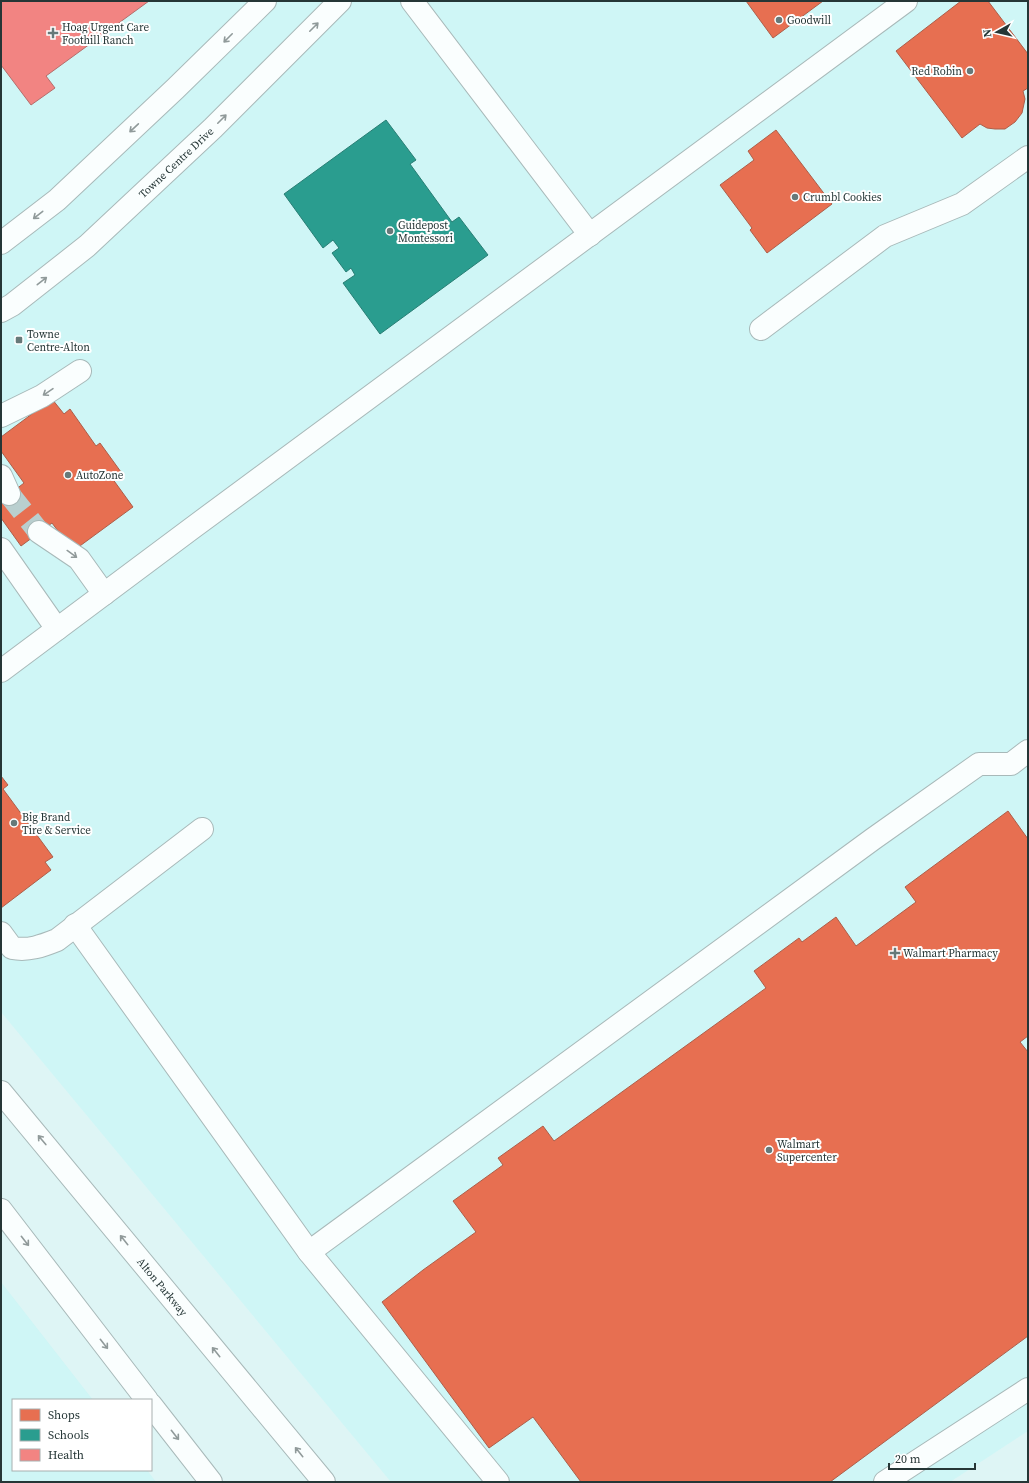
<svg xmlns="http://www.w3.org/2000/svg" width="1029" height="1483" font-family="'Source Serif 4',serif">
<rect width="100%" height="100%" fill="#def5f5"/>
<g fill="#cff6f6">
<polygon points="1,1 1028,1 1028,1431 950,1482 391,1482 1,1012"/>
<polygon points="1,1282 93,1400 13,1400 13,1470 147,1470 156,1482 1,1482"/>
</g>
<g fill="#e76f51" stroke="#ad5e49">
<polygon points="746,1 823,1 773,38"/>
<polygon points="961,1 988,1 1028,54 1028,88 1023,91 1025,99 1022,113 1015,122 1005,129 995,129 987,128 980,124 962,138 896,51"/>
<polygon points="776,130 832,204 767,253 750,230 752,228 720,185 754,160 748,151"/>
<polygon points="52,399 64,414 70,409 96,446 100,443 121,472 112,478 133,507 73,551 52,523 21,546 1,518 1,501 24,483 1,451 1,437"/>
<polygon points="1,776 8,785 3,789 53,857 45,862 51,870 1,908"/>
<polygon points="1008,811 1028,839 1028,1036 1020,1042 1028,1052 1028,1336 830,1482 581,1482 533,1417 489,1448 382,1302 423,1270 476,1232 453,1201 503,1165 498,1158 543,1126 554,1141 766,988 754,971 799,938 802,942 836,917 856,946 916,902 905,887"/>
</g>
<polygon fill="#2a9d8f" stroke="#287e74" points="386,120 416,160 410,164 452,222 459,217 488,255 380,334 343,283 355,275 351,268 346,272 332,253 339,248 333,240 323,248 284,194"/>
<polygon fill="#f28482" stroke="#b46d6b" points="1,1 149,1 46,76 55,88 31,105 1,65"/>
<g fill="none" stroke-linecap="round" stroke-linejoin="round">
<polyline stroke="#b9cfcf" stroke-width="22" stroke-dasharray="22 11" stroke-linecap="butt" points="9,494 39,532"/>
<g stroke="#a8b9b9" stroke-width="24">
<g id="minor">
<polyline points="412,1 590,235"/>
<polyline points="761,329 885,236 962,204 1028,157"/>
<polyline points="1,416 42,396 80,371"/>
<polyline points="1,476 9,494"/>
<polyline points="39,532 79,559 104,594"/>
<polyline points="1,549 57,629"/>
<polyline points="1,671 191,529 906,1"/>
<polyline points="75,925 309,1252 498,1482"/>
<path d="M1,933L12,948C29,951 42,946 57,940L202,829"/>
<polyline points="309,1252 873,839 979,764 1011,764 1028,751"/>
<polyline points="885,1482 1028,1389"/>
</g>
</g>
<g stroke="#a8b9b9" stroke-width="24">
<g id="major">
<polyline points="1,243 57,200 175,89 265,1"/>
<path id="s1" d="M1,311L12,305L87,246L213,128L340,1"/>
<path id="s2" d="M1,1092L324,1482"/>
<polyline points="1,1210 147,1400"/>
<polyline points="151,1405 211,1482"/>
</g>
</g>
<use href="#minor" stroke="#fafefe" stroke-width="22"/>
<use href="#major" stroke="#fafefe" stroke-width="22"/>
</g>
<defs><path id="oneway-shaft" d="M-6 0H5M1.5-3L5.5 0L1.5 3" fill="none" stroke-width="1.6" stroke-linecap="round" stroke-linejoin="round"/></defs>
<g stroke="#909a9a">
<use href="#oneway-shaft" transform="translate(314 27) rotate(-45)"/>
<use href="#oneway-shaft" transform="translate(228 38) rotate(135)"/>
<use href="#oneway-shaft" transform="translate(222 119) rotate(-45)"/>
<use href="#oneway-shaft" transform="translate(134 128) rotate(137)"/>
<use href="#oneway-shaft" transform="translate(38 215) rotate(142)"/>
<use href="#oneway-shaft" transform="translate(42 281) rotate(-38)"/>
<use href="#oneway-shaft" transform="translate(48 392) rotate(146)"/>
<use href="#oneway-shaft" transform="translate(72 554) rotate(36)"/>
<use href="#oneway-shaft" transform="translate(42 1140) rotate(-130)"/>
<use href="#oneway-shaft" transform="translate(124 1240) rotate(-129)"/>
<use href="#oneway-shaft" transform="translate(25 1241) rotate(52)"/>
<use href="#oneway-shaft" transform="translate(104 1344) rotate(52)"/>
<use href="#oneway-shaft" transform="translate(216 1352) rotate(-129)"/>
<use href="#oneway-shaft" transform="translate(175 1435) rotate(52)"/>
<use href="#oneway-shaft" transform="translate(299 1452) rotate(-129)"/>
</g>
<g fill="#667979" stroke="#fff" stroke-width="1.5">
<circle cx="779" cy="20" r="4"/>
<path d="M51 27h4v4h4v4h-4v4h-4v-4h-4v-4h4z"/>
<circle cx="970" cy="71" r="4"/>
<circle cx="795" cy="197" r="4"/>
<circle cx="390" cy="231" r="4"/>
<rect x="15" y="336" width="8" height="8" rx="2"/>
<circle cx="68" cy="475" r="4"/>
<circle cx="14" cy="823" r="4"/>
<path d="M893 947h4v4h4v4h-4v4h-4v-4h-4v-4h4z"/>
<circle cx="769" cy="1150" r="4"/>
</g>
<g text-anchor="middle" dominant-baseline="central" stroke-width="4" stroke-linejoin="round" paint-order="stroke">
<g font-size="11" fill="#253636" stroke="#fff" text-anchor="start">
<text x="787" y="20">Goodwill</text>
<text x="62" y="27">Hoag Urgent Care<tspan x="62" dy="13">Foothill Ranch</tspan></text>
<text x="962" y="71" text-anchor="end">Red Robin</text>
<text x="803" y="197">Crumbl Cookies</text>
<text x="398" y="225">Guidepost<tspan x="398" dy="13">Montessori</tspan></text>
<text x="27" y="334">Towne<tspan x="27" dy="13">Centre-Alton</tspan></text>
<text x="76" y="475">AutoZone</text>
<text x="22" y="817">Big Brand<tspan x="22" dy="13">Tire &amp; Service</tspan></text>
<text x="903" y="953">Walmart Pharmacy</text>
<text x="777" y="1144">Walmart<tspan x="777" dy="13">Supercenter</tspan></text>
</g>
<g font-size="11" fill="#253636" stroke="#fff">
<text stroke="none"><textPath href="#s1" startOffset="230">Towne Centre Drive</textPath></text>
<text stroke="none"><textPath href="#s2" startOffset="253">Alton Parkway</textPath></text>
</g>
</g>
<rect width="1029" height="1483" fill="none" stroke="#253636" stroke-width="4"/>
<rect x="12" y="1399" width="140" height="72" fill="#ffffff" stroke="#a8afaf"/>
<rect x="20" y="1409" width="20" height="12" fill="#e76f51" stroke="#a8afaf"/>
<text x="48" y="1419" font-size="12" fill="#253636">Shops</text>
<rect x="20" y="1429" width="20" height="12" fill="#2a9d8f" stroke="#a8afaf"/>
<text x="48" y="1439" font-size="12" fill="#253636">Schools</text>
<rect x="20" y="1449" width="20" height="12" fill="#f28482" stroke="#a8afaf"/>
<text x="48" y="1459" font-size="12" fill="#253636">Health</text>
<g transform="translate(997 32) rotate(262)" stroke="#ffffff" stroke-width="3" paint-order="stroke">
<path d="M0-3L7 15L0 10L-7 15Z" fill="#253636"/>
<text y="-6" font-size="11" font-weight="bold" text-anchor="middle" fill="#253636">N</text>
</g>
<path d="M889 1463v6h86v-6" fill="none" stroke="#253636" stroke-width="2"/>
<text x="895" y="1463" font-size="12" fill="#253636" stroke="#ffffff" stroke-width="3" paint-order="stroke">20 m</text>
</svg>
